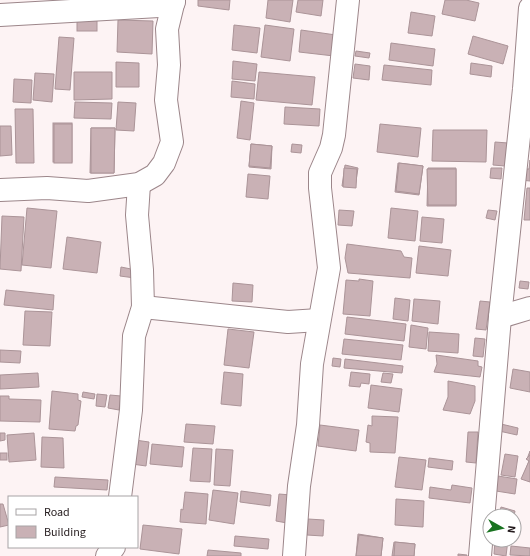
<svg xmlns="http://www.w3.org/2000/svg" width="530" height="556" font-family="'Source Sans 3',sans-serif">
<rect width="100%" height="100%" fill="#fdf3f4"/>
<g fill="#c9b1b5" stroke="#ab9498">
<polygon points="198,0 230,0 229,10 198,6"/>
<polygon points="268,0 293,0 290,22 266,18"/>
<polygon points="298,0 323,0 321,16 296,12"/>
<polygon points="445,0 466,0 479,3 475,21 442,14"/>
<polygon points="411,12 435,16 432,36 408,33"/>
<rect x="77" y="19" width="20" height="12"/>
<polygon points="118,20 153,21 152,54 117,52"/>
<polygon points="234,25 260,28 257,53 232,50"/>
<polygon points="265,25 294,29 290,61 261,57"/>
<polygon points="301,30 336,35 334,56 299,52"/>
<polygon points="473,36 508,46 503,64 468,54"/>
<polygon points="59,37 74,38 70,90 55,89"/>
<polygon points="391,43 435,49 433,66 389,60"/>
<polygon points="356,51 370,53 369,58 355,56"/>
<polygon points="233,61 257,64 255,81 232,79"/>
<polygon points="116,62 139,63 139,87 116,87"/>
<polygon points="471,63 492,66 491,77 470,74"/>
<polygon points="355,64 370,66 369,80 353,78"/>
<polygon points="384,65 432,70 431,85 382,80"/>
<polygon points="74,72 112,72 112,99 74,100"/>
<polygon points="259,72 315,77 312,105 256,100"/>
<polygon points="35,73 54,74 52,102 33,100"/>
<polygon points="14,79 32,80 31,103 13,102"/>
<polygon points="232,81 255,84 254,99 231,97"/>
<polygon points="241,101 254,103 250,140 237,138"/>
<polygon points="75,102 112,103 111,119 74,118"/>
<polygon points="118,102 136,103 134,131 116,130"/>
<polygon points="285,107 320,109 319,126 284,124"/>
<polygon points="15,109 33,109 34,163 16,163"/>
<rect x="53" y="123" width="19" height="39"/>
<rect x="54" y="124" width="18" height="39"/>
<polygon points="380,124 421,128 418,157 377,152"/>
<polygon points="0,126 11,126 12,155 0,156"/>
<polygon points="91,128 115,128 114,173 90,173"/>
<polygon points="91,128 115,128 114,173 91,173"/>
<polygon points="433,130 487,130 486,162 432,161"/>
<polygon points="495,142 508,143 505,166 493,165"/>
<polygon points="251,144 272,146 271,169 249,167"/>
<polygon points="251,144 272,146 270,168 249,166"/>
<polygon points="292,144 302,145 301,153 291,152"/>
<polygon points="530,160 530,181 520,180 521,169 529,169"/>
<polygon points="398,163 423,166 419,195 395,192"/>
<polygon points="399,163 423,166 419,194 396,191"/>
<polygon points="345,165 358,168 355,187 342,186"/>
<polygon points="344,168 357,169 356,188 343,187"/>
<polygon points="428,168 456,168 456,206 427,206"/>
<polygon points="491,168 502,168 501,179 490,178"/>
<polygon points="427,169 456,169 456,205 428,205"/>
<polygon points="248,174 270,176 268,199 246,197"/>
<polygon points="527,188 530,188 530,220 524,220"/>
<polygon points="27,208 57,211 51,268 22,265"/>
<polygon points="391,208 418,211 415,241 388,238"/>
<polygon points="339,210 354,211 352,226 338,225"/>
<polygon points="488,210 497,211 495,220 486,218"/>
<polygon points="2,216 24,217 21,271 0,269"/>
<polygon points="422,217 444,219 442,243 420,241"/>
<polygon points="67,237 101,242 97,273 63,269"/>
<polygon points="347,244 401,251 404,257 412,258 410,278 348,273 345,258"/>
<polygon points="419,246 451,250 448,276 416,273"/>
<polygon points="121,267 136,270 135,278 120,276"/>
<polygon points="359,279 373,281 370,316 343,314 346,280 359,281"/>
<polygon points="520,281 529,282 528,289 519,288"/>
<polygon points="233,283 253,285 252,302 232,301"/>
<polygon points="6,290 54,295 53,310 4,305"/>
<polygon points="395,298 410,300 408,321 393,319"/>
<polygon points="414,299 440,301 438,324 412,321"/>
<polygon points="480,301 490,302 486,330 476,329"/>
<polygon points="25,311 52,312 50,346 23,345"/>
<polygon points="347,317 406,324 404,341 345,334"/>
<polygon points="411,325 428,328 426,349 409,347"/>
<polygon points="228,329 254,332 249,368 224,365"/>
<polygon points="429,332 459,334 458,353 428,351"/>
<polygon points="475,338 485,339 483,357 473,356"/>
<polygon points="344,339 403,345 401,360 342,354"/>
<polygon points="0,350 21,351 20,363 0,362"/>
<polygon points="436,355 478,361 478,366 482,367 480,377 434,372 437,364"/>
<polygon points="333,358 341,359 340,367 332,366"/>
<polygon points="345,359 403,366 402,373 344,368"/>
<polygon points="513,369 530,372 530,392 510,388"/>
<polygon points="224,372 243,374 241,406 221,404"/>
<polygon points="351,372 370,374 369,384 361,383 360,387 349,386"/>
<polygon points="38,373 39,387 0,389 0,375"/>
<polygon points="383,373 393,374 391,383 381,382"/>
<polygon points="448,381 475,386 475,401 470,414 443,410 448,397"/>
<polygon points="371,385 402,389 399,412 368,408"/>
<polygon points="52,391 78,394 78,400 81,401 78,425 76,426 75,431 49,429"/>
<polygon points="83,392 95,394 94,399 82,397"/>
<polygon points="97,394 107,395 105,407 96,406"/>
<polygon points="110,395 121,396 119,410 108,408"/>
<polygon points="0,396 9,396 9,399 41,400 40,422 0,421"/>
<polygon points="372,416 398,417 395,453 370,452 370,443 366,442 368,425 372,426"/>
<polygon points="186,424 215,426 213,444 184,442"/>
<polygon points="501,424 518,428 517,435 499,431"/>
<polygon points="320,425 359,430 356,451 318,446"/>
<polygon points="468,432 478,432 476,463 466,462"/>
<polygon points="0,433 5,433 5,440 0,441"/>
<polygon points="34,433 36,460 9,462 7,435"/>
<polygon points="42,437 63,438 64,468 41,467"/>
<polygon points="135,440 149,442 146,466 132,464"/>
<polygon points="152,444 184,447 182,467 150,464"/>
<polygon points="193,448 212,449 210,482 190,481"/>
<polygon points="216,449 233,450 230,486 214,485"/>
<polygon points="530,451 530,480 523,477 529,461 527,459"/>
<rect x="0" y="453" width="7" height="7"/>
<polygon points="505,454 518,456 515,477 501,475"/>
<polygon points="530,455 530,482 521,479 529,461 526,459"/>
<polygon points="399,457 426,460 422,490 395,487"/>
<polygon points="429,458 453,461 452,470 428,467"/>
<polygon points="498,476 517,479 515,494 496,491"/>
<polygon points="55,477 108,480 107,490 54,487"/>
<polygon points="452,485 472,488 470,503 429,498 430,487 451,490"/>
<polygon points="213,490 238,493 234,524 209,520"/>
<polygon points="241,491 271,495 270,506 240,502"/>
<polygon points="185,492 208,494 206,524 180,522 181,509 183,510"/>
<polygon points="279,494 291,495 287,523 276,521"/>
<polygon points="396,499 424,501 423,527 395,525"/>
<polygon points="0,504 3,504 9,525 0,527"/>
<polygon points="501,507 515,511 514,516 499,515"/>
<polygon points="308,519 324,520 323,536 307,535"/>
<polygon points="143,525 182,529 179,554 140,549"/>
<polygon points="358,534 383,538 381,556 356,556"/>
<polygon points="359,535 383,538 381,556 356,556"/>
<polygon points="235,536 269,539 268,549 234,546"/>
<polygon points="495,540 508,540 506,556 494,554"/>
<polygon points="394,542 415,544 414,556 392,556"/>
<polygon points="395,542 415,544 414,556 394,556"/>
<polygon points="511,546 530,548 530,556 510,555"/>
<polygon points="208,550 241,553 241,556 207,556"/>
<polygon points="458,554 467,555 467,556 458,556"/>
</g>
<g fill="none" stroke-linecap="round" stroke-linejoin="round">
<g stroke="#9c868a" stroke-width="24">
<g id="minor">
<polyline points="0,15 159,6 174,2"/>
<polyline points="0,190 47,188 88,191 139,184 155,175 164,163 172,142 166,100 169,65 167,29 174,0"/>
<polyline points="143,307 288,322 319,320"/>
<polyline points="500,317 530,308"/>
<polyline points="120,497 131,410 134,336 143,307 142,270 137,215 139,184"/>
<polyline points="107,556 114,547"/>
<polyline points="294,556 299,486 308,425 312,364 329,268 320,188 320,173 331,148 334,135 348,0"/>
<polyline points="480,556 500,317 524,89 530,8"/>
</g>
</g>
<use href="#minor" stroke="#fff" stroke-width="22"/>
</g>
<rect x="8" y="496" width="130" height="52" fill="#ffffff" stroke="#a7a4a5"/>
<rect x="16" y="509" width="20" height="6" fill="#ffffff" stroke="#a7a4a5"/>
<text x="44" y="516" font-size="12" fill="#241b1d">Road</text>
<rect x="16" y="526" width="20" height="12" fill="#c9b1b5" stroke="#a7a4a5"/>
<text x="44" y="536" font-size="12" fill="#241b1d">Building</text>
<g transform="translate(502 528) rotate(98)"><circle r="19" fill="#ffffff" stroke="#a7a4a5"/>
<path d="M0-3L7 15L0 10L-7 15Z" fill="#197321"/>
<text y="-6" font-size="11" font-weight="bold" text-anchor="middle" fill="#241b1d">N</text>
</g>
</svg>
